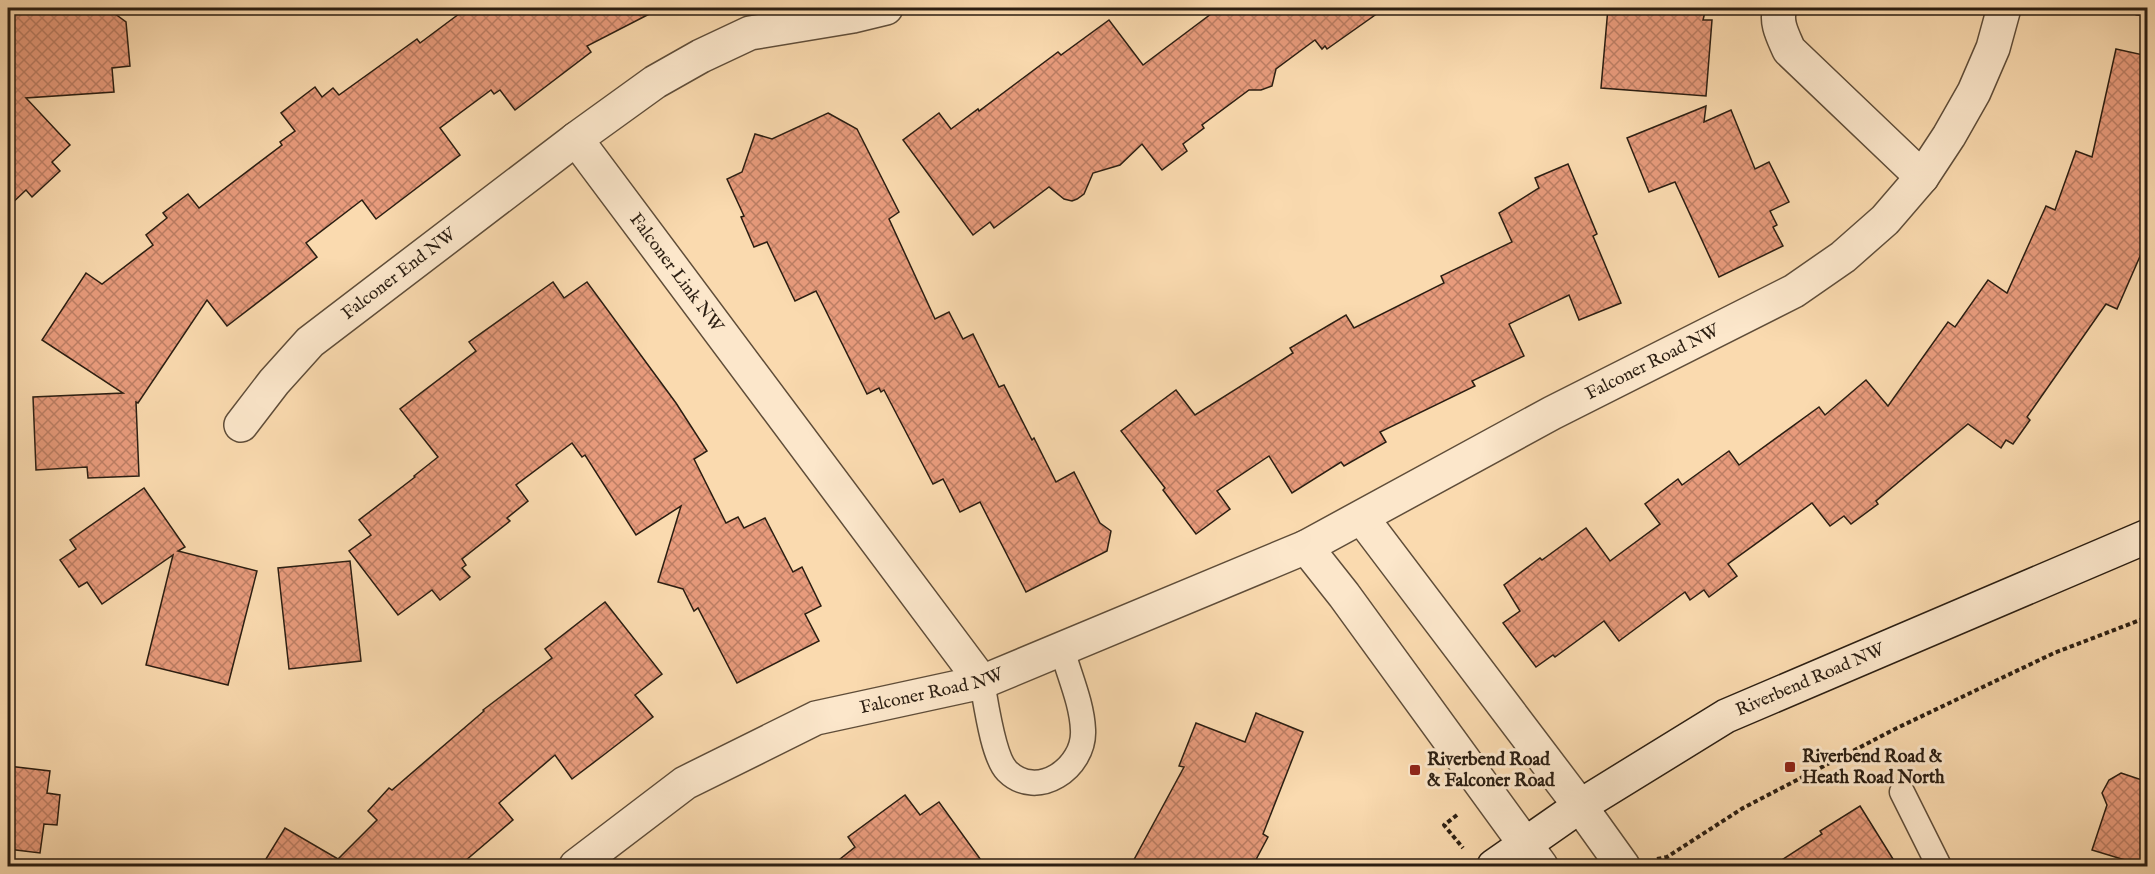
<svg xmlns="http://www.w3.org/2000/svg" width="2155" height="874" font-family="'IM FELL English',serif">
<defs>
<pattern id="building-cross-hatch" width="8" height="8" patternUnits="userSpaceOnUse" patternTransform="scale(1.5)"><rect width="8" height="8" fill="#e89b7c"/><path d="M0 0l8 8M0 8l8-8" fill="none" stroke="#bc7e64"/></pattern>
</defs>
<rect width="100%" height="100%" fill="#fadaaf"/>
<filter id="stains"><feTurbulence type="fractalNoise" baseFrequency=".00333" numOctaves="4"/><feColorMatrix values="0 0 0 0 .2 0 0 0 0 .09 0 0 0 0 .02 0 0 0 .5 -.17"/></filter>
<radialGradient id="worn" r=".72"><stop offset=".6" stop-color="#630" stop-opacity="0"/><stop offset="1" stop-color="#630" stop-opacity=".3"/></radialGradient>
<g fill="url(#building-cross-hatch)" stroke="#2b1e12" stroke-width="1.5">
<polygon points="107,8 126,22 130,66 112,68 114,92 26,98 70,145 52,162 60,171 32,197 26,190 8,207 8,9"/>
<polygon points="467,8 661,8 587,46 591,52 515,110 500,90 494,94 491,90 440,128 460,155 376,219 362,200 306,243 317,257 227,326 207,300 138,403 136,402 139,476 88,478 87,467 36,470 33,397 123,393 42,340 86,273 102,284 153,245 146,235 167,218 163,213 188,194 199,208 282,145 280,142 295,131 281,113 315,87 322,97 333,88 339,95 417,39 420,43"/>
<polygon points="1219,8 1385,8 1327,49 1325,46 1322,49 1315,40 1276,69 1272,86 1261,90 1249,90 1202,125 1204,128 1183,144 1187,151 1162,170 1142,144 1120,165 1093,173 1084,194 1077,199 1072,201 1064,199 1049,187 994,228 990,222 973,235 903,140 939,113 951,129 978,109 979,111 1058,52 1061,55 1109,20 1143,65"/>
<polygon points="1608,8 1706,8 1703,20 1712,20 1706,96 1601,88"/>
<polygon points="2116,49 2148,56 2148,238 2117,309 2106,304 2027,417 2030,420 2013,444 2006,440 2001,448 1968,424 1876,501 1878,504 1851,524 1844,516 1830,526 1812,503 1728,564 1737,576 1709,597 1704,590 1690,600 1685,592 1619,641 1604,621 1555,657 1553,655 1536,667 1503,623 1520,611 1504,585 1540,558 1542,560 1586,528 1610,561 1660,524 1645,504 1678,479 1682,485 1729,451 1739,465 1819,407 1825,415 1866,380 1888,406 1948,322 1955,327 1988,280 2007,293 2046,206 2055,210 2076,151 2092,157"/>
<polygon points="1706,106 1704,122 1731,110 1755,169 1769,162 1789,202 1770,211 1777,225 1773,227 1783,246 1719,277 1675,182 1649,192 1627,138"/>
<polygon points="828,113 857,129 899,212 889,219 935,319 949,312 963,339 973,334 999,387 1004,385 1032,440 1034,438 1056,482 1074,472 1100,523 1111,531 1107,551 1026,592 980,502 960,512 943,479 933,484 884,390 881,392 879,388 867,394 816,291 795,301 767,242 754,247 741,217 744,216 727,179 742,172 755,134 772,139"/>
<polygon points="1568,164 1597,234 1593,236 1621,303 1579,320 1569,295 1509,324 1524,356 1472,381 1475,386 1380,432 1386,442 1344,466 1341,462 1292,493 1269,456 1217,491 1230,509 1196,534 1163,490 1165,488 1121,431 1176,390 1195,415 1293,353 1290,348 1346,315 1354,328 1444,283 1441,276 1512,242 1499,213 1539,188 1535,178"/>
<polygon points="553,282 564,298 587,282 676,403 707,451 694,459 726,523 738,517 744,528 765,518 793,572 802,567 821,606 805,614 819,641 737,683 698,608 694,611 683,589 658,582 681,506 636,535 585,455 582,457 572,443 516,485 528,501 507,518 510,521 462,559 466,565 462,568 470,577 440,600 432,590 398,615 349,551 371,535 359,520 415,477 414,476 438,457 400,409 476,351 469,342"/>
<polygon points="144,488 185,547 178,551 257,571 228,685 146,665 173,555 102,604 87,582 79,587 60,560 76,549 70,540"/>
<polygon points="350,561 361,661 289,669 278,568"/>
<polygon points="605,602 662,674 635,695 653,717 601,757 572,779 555,755 499,803 513,820 458,867 261,867 285,828 338,859 377,820 368,811 389,788 392,790 484,711 483,710 552,658 545,649"/>
<polygon points="1256,713 1303,732 1263,834 1268,837 1252,867 1130,867 1184,767 1179,766 1196,723 1245,742"/>
<polygon points="8,766 50,771 47,793 60,795 57,825 44,824 40,853 8,849"/>
<polygon points="2121,773 2148,782 2148,867 2092,850 2107,805 2102,793 2109,780"/>
<polygon points="905,795 920,815 939,802 986,867 830,867 855,847 848,837"/>
<polygon points="1860,806 1898,867 1771,867 1822,834 1820,831"/>
</g>
<g fill="none" stroke-linecap="round" stroke-linejoin="round">
<g stroke="#5f4d39" stroke-width="27">
<g id="service">
<path d="M982,682C986,703 993,757 1007,771C1037,801 1085,768 1083,730C1082,703 1069,675 1062,649"/>
<polyline points="1902,792 1939,866"/>
</g>
</g>
<g stroke="#5f4d39" stroke-width="36">
<g id="minor">
<path id="s1" d="M886,8L853,16L750,33L701,56L655,82L576,139L982,682"/>
<path d="M1780,8C1775,22 1783,36 1789,50L1922,177"/>
<path id="s2" d="M241,425L274,382L310,342L576,139"/>
<path id="s3" d="M576,866L685,783L816,718L982,682L1306,547"/>
</g>
</g>
<g stroke="#5f4d39" stroke-width="36">
<g id="tertiary">
<polyline points="1362,518 1580,806 1623,866"/>
<path id="s4" d="M1541,866L1344,595L1306,547L1552,413L1794,291L1843,257L1885,220L1922,177L1949,136L1974,92L1993,48L2004,8"/>
</g>
</g>
<g stroke="#2b1e12" stroke-width="36">
<g id="secondary">
<path id="s5" d="M1494,866L1580,806L1726,716L2148,536"/>
</g>
</g>
<g stroke="#2b1e12" stroke-width="4" stroke-dasharray="4.5 3" stroke-linecap="butt">
<polyline points="2091,8 2148,15"/>
<polyline points="1457,815 1444,825 1463,848"/>
<polyline points="1657,859 1667,857 1743,808 1897,728 2054,653 2148,617"/>
</g>
<use href="#service" stroke="#fce7cb" stroke-width="24"/>
<use href="#minor" stroke="#fce7cb" stroke-width="33"/>
<use href="#tertiary" stroke="#fce7cb" stroke-width="33"/>
<use href="#secondary" stroke="#fce7cb" stroke-width="33"/>
</g>
<g fill="#8f2418" stroke="#fce7cb" stroke-width="2">
<rect x="1784" y="761" width="12" height="12" rx="3"/>
<rect x="1409" y="764" width="12" height="12" rx="3"/>
</g>
<g text-anchor="middle" dominant-baseline="central" stroke-width="6" stroke-linejoin="round" paint-order="stroke">
<g font-size="18" fill="#2b1e12" stroke="#fce7cb">
<text stroke="none"><textPath href="#s2" startOffset="220">Falconer End NW</textPath></text>
<text stroke="none"><textPath href="#s1" startOffset="510">Falconer Link NW</textPath></text>
<text stroke="none"><textPath href="#s4" startOffset="789">Falconer Road NW</textPath></text>
<text stroke="none"><textPath href="#s5" startOffset="368">Riverbend Road NW</textPath></text>
<text stroke="none"><textPath href="#s3" startOffset="402">Falconer Road NW</textPath></text>
</g>
<g font-size="18" font-weight="bold" fill="#2b1e12" stroke="#fce7cb" text-anchor="start">
<text x="1802" y="757">Riverbend Road &amp;<tspan x="1802" dy="21">Heath Road North</tspan></text>
<text x="1427" y="760">Riverbend Road<tspan x="1427" dy="21">&amp; Falconer Road</tspan></text>
</g>
</g>
<rect width="2155" height="874" fill="none" stroke="#fadaaf" stroke-width="30"/>
<rect x="9" y="9" width="2137" height="856" fill="none" stroke="#2b1e12" stroke-width="3"/>
<rect x="15" y="15" width="2125" height="844" fill="none" stroke="#2b1e12" stroke-width="1.5"/>
<rect width="100%" height="100%" filter="url(#stains)"/>
<rect width="100%" height="100%" fill="url(#worn)"/>
</svg>
